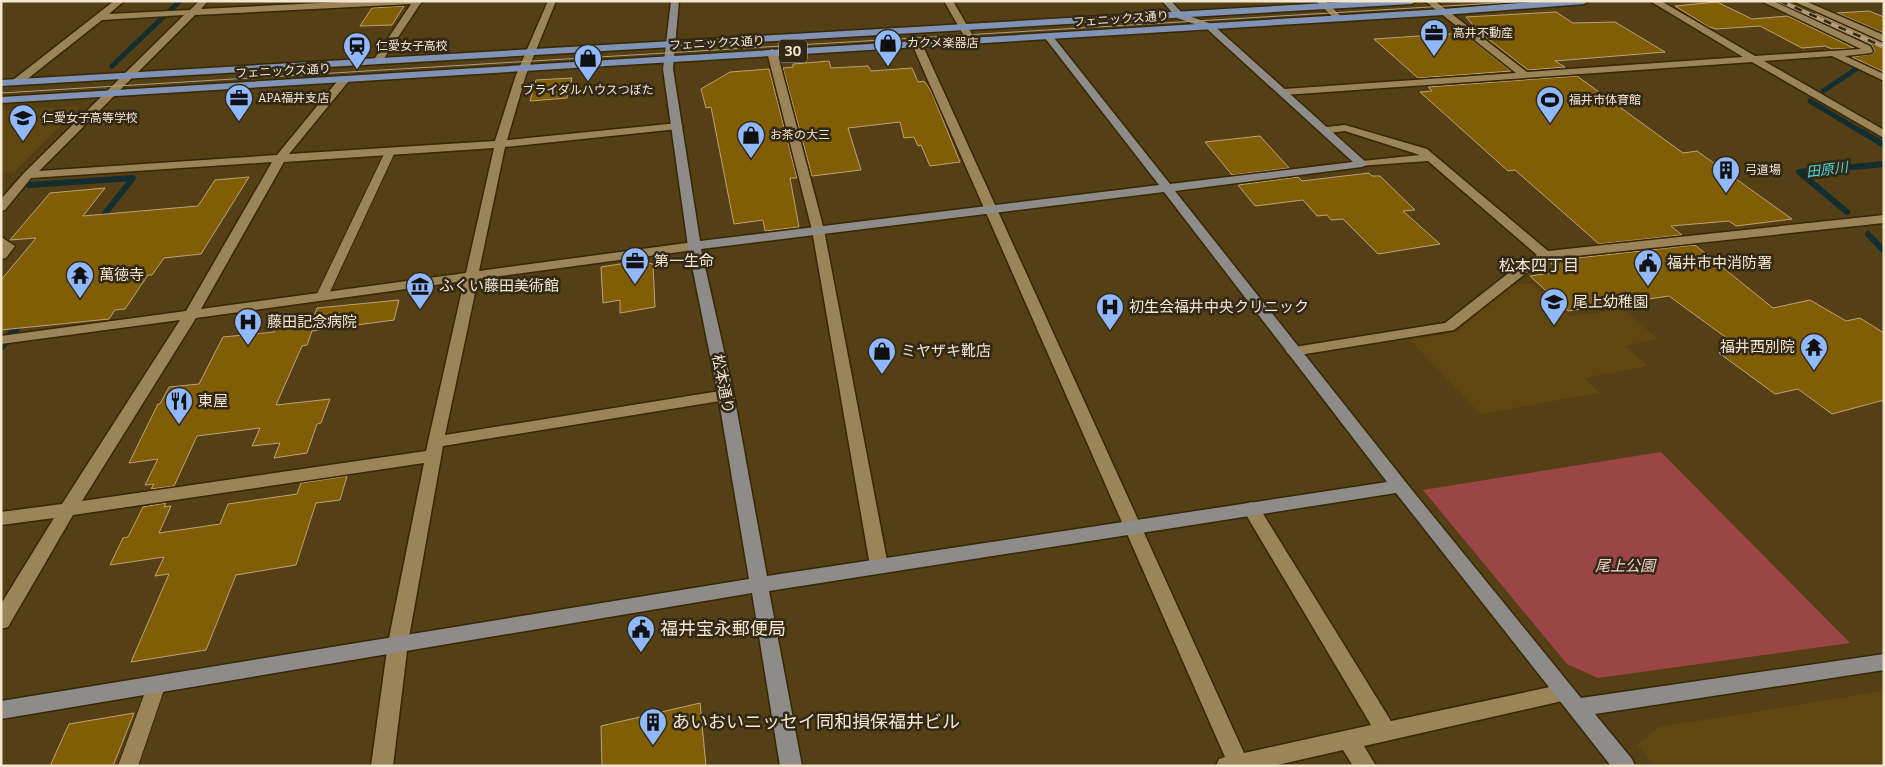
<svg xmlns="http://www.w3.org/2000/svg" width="1885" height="767" font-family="Bitter,'Noto Sans JP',serif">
<rect width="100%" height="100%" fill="#553f14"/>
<g fill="#604611">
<polygon points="80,106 13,173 1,172 1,111"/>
<polygon points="1531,283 1570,316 1623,309 1658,339 1625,346 1648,366 1584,378 1600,393 1480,414 1410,340 1457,332 1506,286"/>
<polygon points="1884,691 1884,766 1655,766 1637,745 1659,727"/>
</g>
<polygon fill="#9c4546" points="1661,452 1850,643 1598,678 1567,664 1423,490"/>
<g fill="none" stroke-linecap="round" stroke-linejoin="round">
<g stroke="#122e30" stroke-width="5">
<polyline points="112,66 180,1"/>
<polyline points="1823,91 1873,58"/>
<polyline points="1810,101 1865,134"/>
</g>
<g stroke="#122e30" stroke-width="6">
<polyline points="1863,132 1884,145"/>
<polyline points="29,185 133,178 99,221"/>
<polyline points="1847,212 1799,172 1884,164"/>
<polyline points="1868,234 1884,251"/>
</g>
<polyline stroke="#122e30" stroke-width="8" points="1,347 22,321"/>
</g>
<g fill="#815d06" stroke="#bca377">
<polygon points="1717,2 1752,19 1788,16 1854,48 1832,49 1825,46 1802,48 1760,26 1716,29 1709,27 1675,6"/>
<polygon points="404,6 392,25 360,26 372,8"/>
<polygon points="1869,11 1884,17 1884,33 1837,13"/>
<polygon points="1556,12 1573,23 1615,22 1665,52 1555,61 1565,67 1528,70 1479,32 1466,17"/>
<polygon points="1817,14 1884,44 1884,72 1852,57 1872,54 1875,51 1871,44 1807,15"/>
<polygon points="1463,33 1511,71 1418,78 1374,39"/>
<polygon points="829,61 831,68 868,66 871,71 912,68 918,82 924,81 931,91 960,162 930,166 921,145 918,146 914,137 904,138 900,122 848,128 861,170 812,176 783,68 793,67 793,64"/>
<polygon points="769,69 797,178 790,178 799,227 765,231 763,220 734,224 711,107 706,108 701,89 730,72"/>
<polygon points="1577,76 1683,153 1697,151 1792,219 1736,226 1729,221 1671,226 1682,235 1599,244 1515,170 1508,171 1420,92 1432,91 1428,87"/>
<polygon points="572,78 567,98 530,101 536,80"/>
<polygon points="1260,136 1289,168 1232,175 1205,142"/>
<polygon points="1369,173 1372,176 1380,176 1415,210 1403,211 1440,244 1378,254 1343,219 1331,220 1327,215 1317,216 1303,200 1255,206 1238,185 1298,177 1302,181"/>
<polygon points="249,177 201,254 164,258 152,275 148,275 125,309 115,310 109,319 1,330 1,280 36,238 10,240 50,193 105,188 83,216 198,206 215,180"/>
<polygon points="1695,245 1773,308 1810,300 1846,321 1860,318 1884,333 1884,400 1832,414 1798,389 1775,394 1719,353 1739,347 1669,296 1568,311 1530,276 1559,272 1549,261"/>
<polygon points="639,261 653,264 655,307 620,313 620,300 603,303 601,267"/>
<polygon points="399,300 394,320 312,331 307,345 302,346 276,405 330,399 321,423 317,424 307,453 274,458 280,443 252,446 260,428 197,436 174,486 151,489 154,484 145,485 158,459 129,463 158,404 160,404 169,387 199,384 223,337 274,332 276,328 311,324 317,308"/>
<polygon points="347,476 340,500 316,503 296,565 236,575 206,650 131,662 169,574 155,576 164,557 110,565 123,538 128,537 143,507 166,503 164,507 171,506 159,533 220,524 228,504 297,494 301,483"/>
<polygon points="700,703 706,766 602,766 601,726"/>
<polygon points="134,713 113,766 50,766 69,724"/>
</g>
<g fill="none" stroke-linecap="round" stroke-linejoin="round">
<g stroke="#372705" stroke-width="2">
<g id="lane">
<polygon points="390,149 395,152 328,296 326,299 318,299 316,296 385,152"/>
<polygon points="157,676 163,678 166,684 138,766 118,766 148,684 151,678"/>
</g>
</g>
<g stroke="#372705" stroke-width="3">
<g id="street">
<path d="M114,1H124L109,14L190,10L199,1H208L201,9L362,1H424L420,4L381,63L378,64L373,61L411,4L195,15L39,171L277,155L340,78L344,77L349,80L348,82L289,154L495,141L516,75L548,1H556L526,75L507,140L678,123L683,126L678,129L505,147L479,271L694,242L700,246L694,250L478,279L445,435L726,390L731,391L734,395L731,399L726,400L443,446L408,643L393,766H371L388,643L424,463L73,515L8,627L1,629V604L54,518L1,525V512L62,504L180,320L1,344V336L186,311L272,162L31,178L5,210L1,211V199L24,173L184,15L102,20L21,84H13V80ZM494,148L466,273L201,309L284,162ZM464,281L426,451L82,501L196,318Z"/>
<polygon points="944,1 953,1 976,41 974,43 968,43"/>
<polygon points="1316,1 1325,1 1342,17 1338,20 1335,19"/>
<polygon points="1425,1 1435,1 1527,72 1743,57 1650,1 1661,1 1755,56 1861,49 1761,1 1773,1 1870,46 1873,51 1871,53 1845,56 1884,74 1884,81 1832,56 1764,61 1884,130 1884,138 1752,62 1284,95 1279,92 1284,89 1516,73"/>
<polygon points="1793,1 1805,1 1884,35 1884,42"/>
<polygon points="917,41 922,44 1244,753 1371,725 1242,508 1245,504 1251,502 1257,504 1391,721 1564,684 1571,687 1574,693 1571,699 1364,746 1376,766 1353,766 1343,750 1273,766 1216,766 1219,759 1225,757 912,44"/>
<polygon points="772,49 777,52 824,230 888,566 885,571 879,573 873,571 870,566 812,230 767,52"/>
<polygon points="1345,125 1427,149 1548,251 1884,215 1884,223 1548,259 1525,274 1454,330 1293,356 1288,354 1286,351 1288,348 1445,323 1515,268 1537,255 1428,161 1358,166 1356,164 1362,161 1420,155 1345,131 1327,133 1322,130 1327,127"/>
<polygon points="1,237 15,246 6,258 1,259"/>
</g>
</g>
<g stroke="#372705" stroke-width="3">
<path id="secondary" d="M671,1H679L673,69L700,241L1159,185L1045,38V34H1051L1170,184L1353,162L1206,28L1177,18L1162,1H1171L1183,14L1212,24L1368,164L1362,167L1175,191L1412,490L1581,698L1884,654V670L1595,714L1632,759L1635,766H1611L1396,493L769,591L802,766H780L752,593L1,719V701L749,579L718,395L688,246L663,69ZM1164,192L1387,482L767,576L734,395L701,249Z"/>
</g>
<g stroke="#372705" stroke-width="3">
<g id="primary">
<polygon points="1362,1 1416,1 1412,4 1,86 1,80"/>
<polygon points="1547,1 1588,1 1584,4 1443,15 1,103 1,97 1443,9"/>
</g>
</g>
<use href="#lane" fill="#9c8459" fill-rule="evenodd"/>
<use href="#street" fill="#9c8459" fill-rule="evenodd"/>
<use href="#secondary" fill="#8e8c88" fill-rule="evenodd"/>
<use href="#primary" fill="#7f93b7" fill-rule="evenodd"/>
<polyline stroke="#af9f7f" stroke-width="1" points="1,93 1529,1"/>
<g stroke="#af9f7f" stroke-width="4">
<polyline id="rail" points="1780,1 1884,47"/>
</g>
<use href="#rail" stroke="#322816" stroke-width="2.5" stroke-dasharray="8" stroke-linecap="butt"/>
</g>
<defs>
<g id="office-pin" transform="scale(1.4375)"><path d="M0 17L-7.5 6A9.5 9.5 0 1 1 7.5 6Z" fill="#90b8fd" stroke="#322816"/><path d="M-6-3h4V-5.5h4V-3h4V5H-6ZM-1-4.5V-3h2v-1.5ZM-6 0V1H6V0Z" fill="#111"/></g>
<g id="shop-pin" transform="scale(1.4375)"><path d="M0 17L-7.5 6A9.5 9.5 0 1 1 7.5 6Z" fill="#90b8fd" stroke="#322816"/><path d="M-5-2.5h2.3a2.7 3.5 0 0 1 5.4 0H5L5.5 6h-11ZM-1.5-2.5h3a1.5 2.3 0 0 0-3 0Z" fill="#111"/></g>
<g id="station-pin" transform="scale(1.4375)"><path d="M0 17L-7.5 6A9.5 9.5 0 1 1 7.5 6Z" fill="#90b8fd" stroke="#322816"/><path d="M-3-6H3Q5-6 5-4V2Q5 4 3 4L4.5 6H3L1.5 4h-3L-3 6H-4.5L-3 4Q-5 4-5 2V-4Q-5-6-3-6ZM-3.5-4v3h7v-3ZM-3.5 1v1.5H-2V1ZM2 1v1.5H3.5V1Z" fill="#111"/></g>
<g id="stadium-pin" transform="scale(1.4375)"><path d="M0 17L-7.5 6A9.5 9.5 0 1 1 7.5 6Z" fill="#90b8fd" stroke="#322816"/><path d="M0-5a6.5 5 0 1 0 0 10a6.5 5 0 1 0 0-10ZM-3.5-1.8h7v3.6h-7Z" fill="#111"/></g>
<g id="school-pin" transform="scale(1.4375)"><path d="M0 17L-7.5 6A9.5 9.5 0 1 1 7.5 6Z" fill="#90b8fd" stroke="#322816"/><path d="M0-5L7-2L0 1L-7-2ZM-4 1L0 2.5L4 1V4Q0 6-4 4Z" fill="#111"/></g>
<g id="building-pin" transform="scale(1.4375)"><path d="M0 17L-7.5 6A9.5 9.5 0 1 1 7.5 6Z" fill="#90b8fd" stroke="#322816"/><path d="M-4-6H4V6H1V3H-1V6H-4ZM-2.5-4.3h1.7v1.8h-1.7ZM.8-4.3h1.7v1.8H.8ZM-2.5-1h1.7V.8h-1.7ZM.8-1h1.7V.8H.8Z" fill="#111"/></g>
<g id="civic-pin" transform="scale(1.4375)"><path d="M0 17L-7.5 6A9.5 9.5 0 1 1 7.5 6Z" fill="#90b8fd" stroke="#322816"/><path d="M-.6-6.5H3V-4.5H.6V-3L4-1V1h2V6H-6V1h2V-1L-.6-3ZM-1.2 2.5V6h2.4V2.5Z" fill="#111"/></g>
<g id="temple-pin" transform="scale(1.4375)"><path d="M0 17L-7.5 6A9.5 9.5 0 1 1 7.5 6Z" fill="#90b8fd" stroke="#322816"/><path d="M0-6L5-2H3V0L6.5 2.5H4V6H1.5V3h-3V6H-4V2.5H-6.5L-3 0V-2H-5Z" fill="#111"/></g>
<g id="museum-pin" transform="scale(1.4375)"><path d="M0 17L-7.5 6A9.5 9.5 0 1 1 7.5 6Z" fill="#90b8fd" stroke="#322816"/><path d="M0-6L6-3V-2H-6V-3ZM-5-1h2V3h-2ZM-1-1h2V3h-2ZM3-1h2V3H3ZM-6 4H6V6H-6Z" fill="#111"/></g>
<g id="hospital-pin" transform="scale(1.4375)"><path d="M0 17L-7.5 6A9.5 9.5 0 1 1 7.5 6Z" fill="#90b8fd" stroke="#322816"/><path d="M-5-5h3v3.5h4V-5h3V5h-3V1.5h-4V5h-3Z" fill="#111"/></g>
<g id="restaurant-pin" transform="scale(1.4375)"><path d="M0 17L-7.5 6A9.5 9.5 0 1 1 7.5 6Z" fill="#90b8fd" stroke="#322816"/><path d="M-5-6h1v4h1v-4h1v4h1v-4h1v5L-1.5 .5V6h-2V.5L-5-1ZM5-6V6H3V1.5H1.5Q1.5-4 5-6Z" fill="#111"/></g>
</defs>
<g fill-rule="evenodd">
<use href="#office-pin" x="1434" y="33"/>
<use href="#shop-pin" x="888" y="43"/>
<use href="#station-pin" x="357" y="46"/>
<use href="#shop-pin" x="588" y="58"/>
<use href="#office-pin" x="239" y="98"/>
<use href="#stadium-pin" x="1550" y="100"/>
<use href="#school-pin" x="23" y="118"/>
<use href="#shop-pin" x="751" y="135"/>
<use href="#building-pin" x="1726" y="170"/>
<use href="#office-pin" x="635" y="261"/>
<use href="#civic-pin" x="1648" y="263"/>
<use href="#temple-pin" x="80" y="275"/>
<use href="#museum-pin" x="420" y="286"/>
<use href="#school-pin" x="1554" y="302"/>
<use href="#hospital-pin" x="1110" y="307"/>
<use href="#hospital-pin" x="248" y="322"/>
<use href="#temple-pin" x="1814" y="347"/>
<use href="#shop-pin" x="882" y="351"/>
<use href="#restaurant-pin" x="179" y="401"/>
<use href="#civic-pin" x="641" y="629"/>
<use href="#building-pin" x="653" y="722"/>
</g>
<g text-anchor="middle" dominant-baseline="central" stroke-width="5" stroke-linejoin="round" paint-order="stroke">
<g font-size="12" fill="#f4e7d0" stroke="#322816">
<text transform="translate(1121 19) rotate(-4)">フェニックス通り</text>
<text transform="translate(717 43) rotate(-3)">フェニックス通り</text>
<text transform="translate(283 71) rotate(-3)">フェニックス通り</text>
</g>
<g font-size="12" fill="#f4e7d0" stroke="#322816" text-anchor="start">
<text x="1453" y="33">高井不動産</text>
<text x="907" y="43">カクメ楽器店</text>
<text x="376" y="46">仁愛女子高校</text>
<text x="588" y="90" text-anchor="middle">ブライダルハウスつぼた</text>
<text x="258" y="98">APA福井支店</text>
<text x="1569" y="100">福井市体育館</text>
<text x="42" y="118">仁愛女子高等学校</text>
<text x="770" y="135">お茶の大三</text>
<text x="1745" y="170">弓道場</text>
</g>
<rect fill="#322816" stroke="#baae98" stroke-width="1" x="779" y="39.5" width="28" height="23" rx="4"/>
<g font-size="14" font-weight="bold" fill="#f4e7d0">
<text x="793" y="51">30</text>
</g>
<g font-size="14" font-style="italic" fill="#48d8e1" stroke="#322816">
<text transform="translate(1827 170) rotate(-7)">田原川</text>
</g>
<g font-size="15" fill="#f4e7d0" stroke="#322816" text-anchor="start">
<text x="654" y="261">第一生命</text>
<text x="1667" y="263">福井市中消防署</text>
<text x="99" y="275">萬徳寺</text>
<text x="439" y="286">ふくい藤田美術館</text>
<text x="1573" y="302">尾上幼稚園</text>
<text x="1129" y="307">初生会福井中央クリニック</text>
<text x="267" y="322">藤田記念病院</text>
<text x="1795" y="347" text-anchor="end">福井西別院</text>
<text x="901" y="351">ミヤザキ靴店</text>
<text x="198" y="401">東屋</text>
</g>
<g font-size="15" fill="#f4e7d0" stroke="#322816">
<text transform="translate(723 384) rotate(79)">松本通り</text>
</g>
<g font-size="15" font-style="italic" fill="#f2cfcd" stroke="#322816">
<text x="1625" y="566">尾上公園</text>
</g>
<g font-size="16" fill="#f4e7d0" stroke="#322816">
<text x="1539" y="265">松本四丁目</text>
</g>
<g font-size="18" fill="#f4e7d0" stroke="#322816" text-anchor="start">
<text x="660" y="629">福井宝永郵便局</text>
<text x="672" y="722">あいおいニッセイ同和損保福井ビル</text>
</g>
</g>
<rect width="1885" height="767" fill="none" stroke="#f4e7d0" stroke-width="5"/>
</svg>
